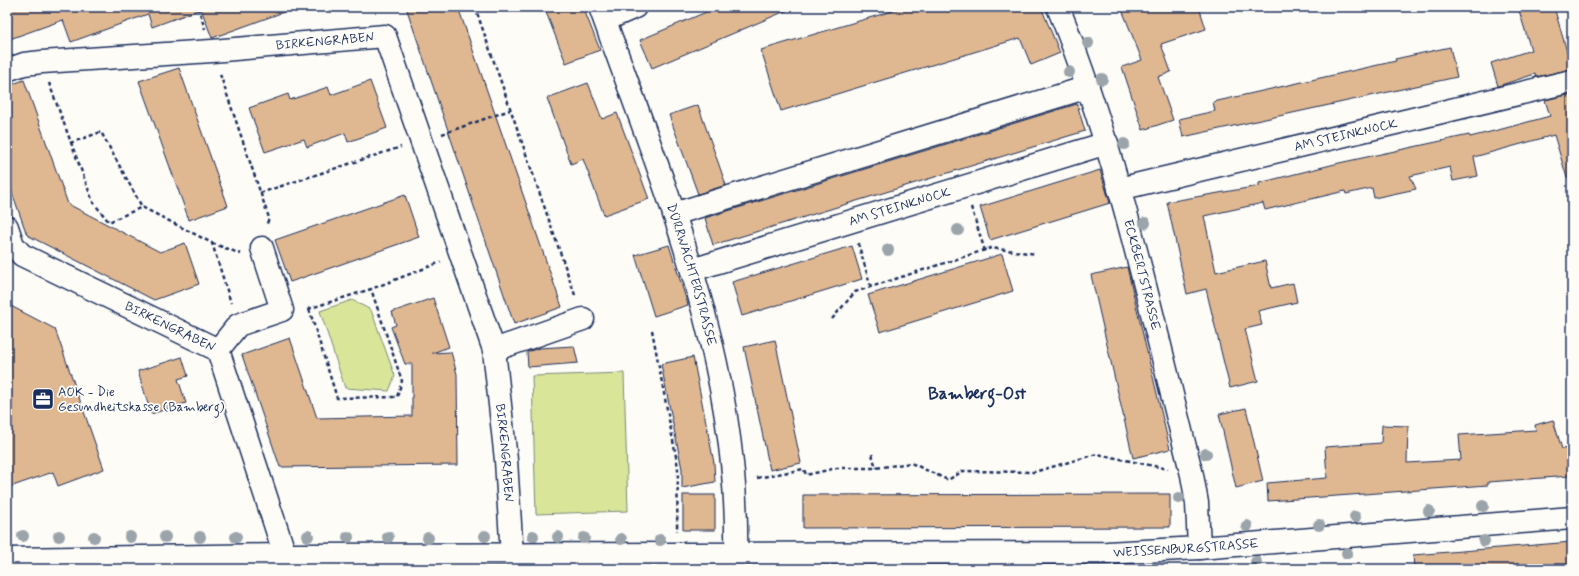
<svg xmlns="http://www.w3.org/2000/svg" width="1579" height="576" font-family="Mynerve,sans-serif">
<rect width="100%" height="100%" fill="#fdfcf7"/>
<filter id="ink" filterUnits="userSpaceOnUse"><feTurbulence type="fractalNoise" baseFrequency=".025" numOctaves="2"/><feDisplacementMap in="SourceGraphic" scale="8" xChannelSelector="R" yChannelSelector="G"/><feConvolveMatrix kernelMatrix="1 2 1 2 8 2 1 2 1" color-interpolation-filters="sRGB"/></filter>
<g filter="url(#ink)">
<g fill="#d9e598" stroke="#7a8a7b">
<polygon points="352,300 371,310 395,376 389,391 345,388 320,311"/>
<polygon points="624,373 628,511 536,514 532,376"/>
</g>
<g fill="#dfb790" stroke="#1b2f5e">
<polygon points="7,7 292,7 292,9 212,38 201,9 152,27 148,14 71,42 63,20 7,40"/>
<polygon points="406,7 458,7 562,307 514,324"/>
<polygon points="544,7 583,7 600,50 566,63"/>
<polygon points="718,7 795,7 652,68 640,40"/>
<polygon points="906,7 1041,7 1060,53 1031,65 1020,38 781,111 761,50"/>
<polygon points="1121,7 1199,7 1206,29 1161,44 1171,72 1158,77 1173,120 1143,130 1122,67 1142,60"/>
<polygon points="1518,7 1554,7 1572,69 1536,77 1535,74 1498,86 1491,63 1531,50"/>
<polygon points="1450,47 1457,77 1183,137 1179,119 1215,111 1213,102 1396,61 1395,59"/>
<polygon points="179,68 228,206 189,220 139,81"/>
<polygon points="24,80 68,204 160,252 185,243 199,284 154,300 27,235 7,178 7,86"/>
<polygon points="370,81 387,128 348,142 345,133 307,147 304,139 265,152 249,108 288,94 290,100 328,87 331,95"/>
<polygon points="588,83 602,119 617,113 649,199 604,215 583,159 571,164 547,98"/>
<polygon points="1572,94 1572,177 1567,178 1554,135 1474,157 1478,176 1453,181 1450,167 1410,176 1416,189 1374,198 1372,188 1346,194 1345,191 1265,210 1263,203 1204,216 1216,272 1265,261 1271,288 1293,283 1297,302 1258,311 1262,325 1245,329 1258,381 1230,388 1206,289 1187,294 1167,202 1259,186 1259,183 1339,163 1469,135 1470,137 1502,129 1550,116 1545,100"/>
<polygon points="1077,104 1085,131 713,245 705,218"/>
<polygon points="698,105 726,185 698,194 669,115"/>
<polygon points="1100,170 1110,203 990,240 980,207"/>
<polygon points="405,195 419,237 290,282 275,240"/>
<polygon points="669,245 688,305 654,316 635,255"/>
<polygon points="852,246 862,279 742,316 732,282"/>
<polygon points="1002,254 1013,291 880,332 868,295"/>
<polygon points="1127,267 1170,449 1133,458 1091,275"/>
<polygon points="433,298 449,347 432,353 451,352 457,374 458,465 280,467 242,355 290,338 317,418 412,416 412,364 405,364 391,327 396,325 392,312"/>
<polygon points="7,304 55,329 104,469 58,486 53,472 7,488"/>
<polygon points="775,340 801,463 770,470 744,347"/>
<polygon points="574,346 578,363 528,367 527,352 539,348"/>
<polygon points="182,357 188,376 178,379 186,403 151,414 138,371"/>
<polygon points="693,357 714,463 715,482 682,488 682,469 661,364"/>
<polygon points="1246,408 1263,481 1236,488 1219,414"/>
<polygon points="1553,420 1562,449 1569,448 1570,476 1488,482 1488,485 1268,501 1267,483 1327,478 1325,447 1381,443 1382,425 1408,426 1407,463 1461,460 1459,435 1536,430 1535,425"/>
<polygon points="1170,494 1170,527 803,528 803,495"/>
<rect x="683" y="495" width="32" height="35"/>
<polygon points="1572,542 1572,569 1414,569 1413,555"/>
</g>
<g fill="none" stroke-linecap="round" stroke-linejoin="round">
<g stroke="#1b2f5e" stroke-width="25">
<g id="minor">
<path id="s1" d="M600,7C663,184 740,362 736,553"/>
<path id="s2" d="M1058,7C1119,157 1152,318 1192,475L1197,503L1199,548"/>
<polyline points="605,20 635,7"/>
<path id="s3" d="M7,70L24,64L42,62L212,51L385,36L494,350L506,460L512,556"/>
<path id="s4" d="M1119,189L1572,81"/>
<polyline points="674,214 1088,87"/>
<path id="s5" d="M7,227L13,245L22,255L218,350L285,555"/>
<path id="s6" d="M692,270L1107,143"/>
<polyline points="218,350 238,325 282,310 262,248"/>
<polyline points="494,350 583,319"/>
<path id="s7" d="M7,559L285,555L1107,553L1199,548L1572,518"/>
</g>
</g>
<g stroke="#1b2f5e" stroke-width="2.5" stroke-dasharray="4 3" stroke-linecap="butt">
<polyline points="198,7 205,29"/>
<polyline points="475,7 576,298"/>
<polyline points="220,74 269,218 266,226"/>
<polyline points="49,83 93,202 109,222 142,207"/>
<polyline points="442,134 510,110"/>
<polyline points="70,143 101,132 142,207 212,243 231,303"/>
<polyline points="260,193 401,147"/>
<polyline points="971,207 985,251"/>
<polyline points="212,243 241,254"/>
<polyline points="858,243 871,287"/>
<polyline points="308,309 371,289 441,262"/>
<polyline points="309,309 337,398 397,397 402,381 371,289"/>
<polyline points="832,319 855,292 991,248 1036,254"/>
<polyline points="652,330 678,467 677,531"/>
<polyline points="872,454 876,468"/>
<polyline points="757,478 804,469 806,475 837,468 876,468 911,463 948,480 963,471 1034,472 1097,454 1168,469"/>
</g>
<use href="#minor" stroke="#fdfcf7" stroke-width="22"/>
</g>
<g fill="#9ba4ab">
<circle cx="1088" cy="43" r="6"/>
<circle cx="1069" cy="72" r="6"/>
<circle cx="1102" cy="79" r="6"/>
<circle cx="1124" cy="144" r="6"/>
<circle cx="1145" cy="223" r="6"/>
<circle cx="958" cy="230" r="6"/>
<circle cx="888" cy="250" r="6"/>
<circle cx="1206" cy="454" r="6"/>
<circle cx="1179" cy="498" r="6"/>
<circle cx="1483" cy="506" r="6"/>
<circle cx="1429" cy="511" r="6"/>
<circle cx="1355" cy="517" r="6"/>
<circle cx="1319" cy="525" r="6"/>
<circle cx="1247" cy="526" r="6"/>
<circle cx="23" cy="536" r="6"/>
<circle cx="59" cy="536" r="6"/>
<circle cx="308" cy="536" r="6"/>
<circle cx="485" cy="536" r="6"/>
<circle cx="533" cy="536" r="6"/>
<circle cx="94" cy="537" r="6"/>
<circle cx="130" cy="537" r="6"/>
<circle cx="165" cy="537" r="6"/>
<circle cx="200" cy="537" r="6"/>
<circle cx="236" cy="537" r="6"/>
<circle cx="348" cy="537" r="6"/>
<circle cx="388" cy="537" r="6"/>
<circle cx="558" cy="537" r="6"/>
<circle cx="428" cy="538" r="6"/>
<circle cx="584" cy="538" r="6"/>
<circle cx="621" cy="539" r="6"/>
<circle cx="660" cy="540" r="6"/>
<circle cx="1484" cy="541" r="6"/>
<circle cx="1347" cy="553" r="6"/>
<circle cx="1256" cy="562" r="6"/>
</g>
</g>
<defs>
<g id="office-square" transform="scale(1.15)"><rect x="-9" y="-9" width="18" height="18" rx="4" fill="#1b2f5e" stroke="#fdfcf7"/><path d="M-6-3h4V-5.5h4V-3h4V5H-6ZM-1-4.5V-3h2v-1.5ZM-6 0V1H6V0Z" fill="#fff"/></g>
</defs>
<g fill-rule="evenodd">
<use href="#office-square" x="43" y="399"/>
</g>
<g text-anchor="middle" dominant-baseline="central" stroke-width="3.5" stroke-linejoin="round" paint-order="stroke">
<g font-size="13" fill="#1b2f5e" stroke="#fdfcf7">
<text stroke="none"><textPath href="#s3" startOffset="320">BIRKENGRABEN</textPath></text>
<text stroke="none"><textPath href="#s4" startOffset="233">AM STEINKNOCK</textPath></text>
<text stroke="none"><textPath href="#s6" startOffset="217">AM STEINKNOCK</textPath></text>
<text stroke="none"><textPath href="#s1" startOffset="283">DÜRRWÄCHTERSTRASSE</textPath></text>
<text stroke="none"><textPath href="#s2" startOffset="281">ECKBERTSTRASSE</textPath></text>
<text stroke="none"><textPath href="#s5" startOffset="197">BIRKENGRABEN</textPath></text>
<text stroke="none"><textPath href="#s3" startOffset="816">BIRKENGRABEN</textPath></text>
<text stroke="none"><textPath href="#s7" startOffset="1179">WEISSENBURGSTRASSE</textPath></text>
</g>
<g font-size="13" fill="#1b2f5e" stroke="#fdfcf7" text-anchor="start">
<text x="58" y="392">AOK - Die<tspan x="58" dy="15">Gesundheitskasse (Bamberg)</tspan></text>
</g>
<g font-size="17" font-weight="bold" fill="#1b2f5e" stroke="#fdfcf7">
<text x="977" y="394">Bamberg-Ost</text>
</g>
</g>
<rect width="1579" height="576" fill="none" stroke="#fdfcf7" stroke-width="24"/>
<rect x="12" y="12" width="1555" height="552" fill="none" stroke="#1b2f5e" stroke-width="1.5" filter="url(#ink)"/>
</svg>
